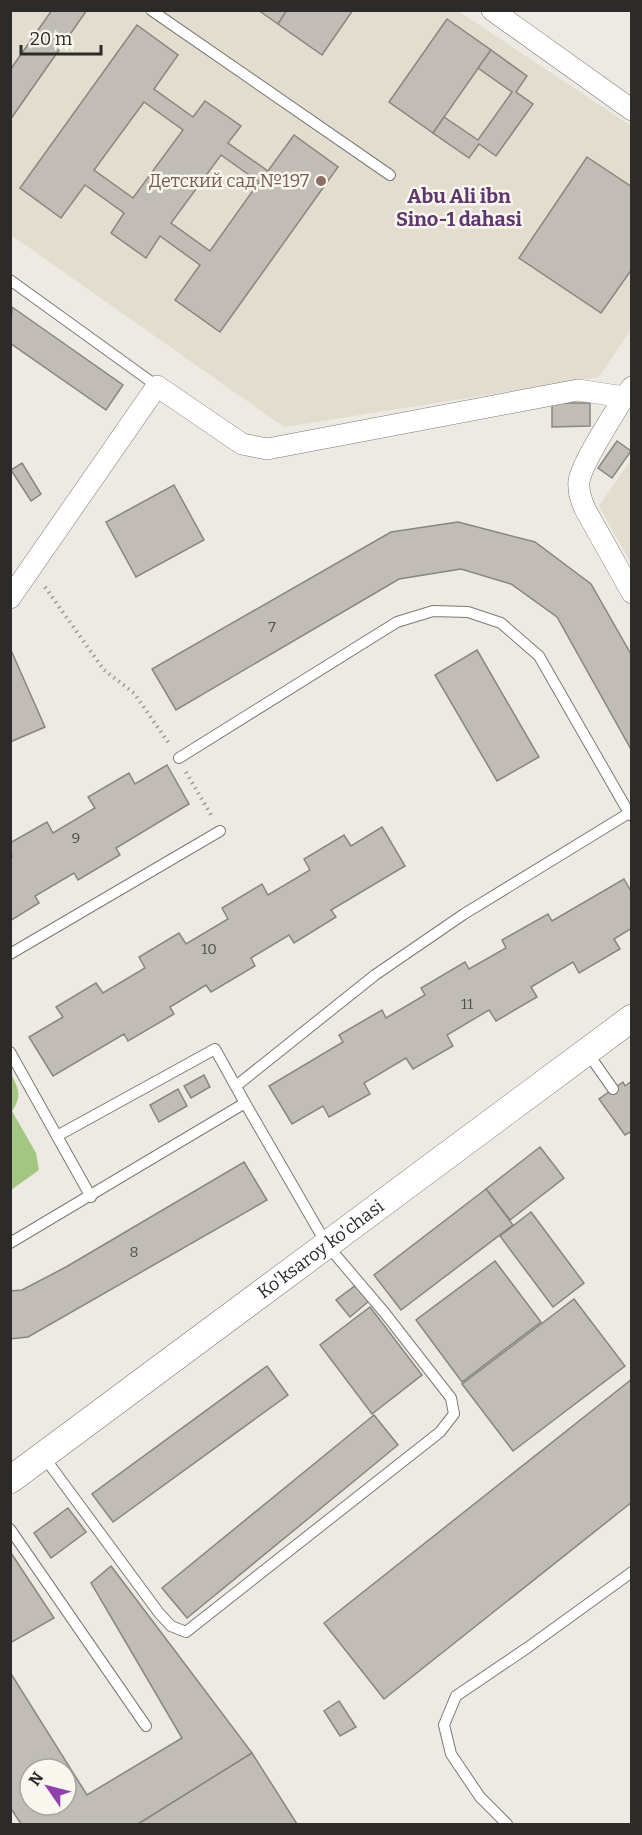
<svg xmlns="http://www.w3.org/2000/svg" width="642" height="1835" font-family="Bitter,serif">
<rect width="100%" height="100%" fill="#eceae2"/>
<g fill="#e2ddce">
<polygon points="11,11 458,11 631,126 631,329 599,377 284,427 11,235"/>
<polygon points="631,460 631,563 599,506"/>
</g>
<path fill="#a3c783" d="M10,1072C18,1087 23,1096 12,1111L36,1153L39,1170L11,1190Z"/>
<g fill="#c1bcb6" stroke="#8a857f" stroke-width="1.5" fill-rule="evenodd">
<polygon points="52,10 87,10 10,120 10,70"/>
<polygon points="258,10 287,10 278,24"/>
<polygon points="287,10 353,10 322,55 278,24"/>
<polygon points="447,19 491,50 433,133 389,102"/>
<path d="M137,25L178,55L154,89L193,117L205,101L241,126L228,143L268,171L294,135L338,167L220,332L175,300L200,265L160,236L146,258L111,233L124,213L85,185L61,218L20,188ZM144,102L183,130L133,198L94,170ZM221,155L259,182L210,251L171,223Z"/>
<polygon points="491,50 527,76 516,92 533,104 496,156 479,144 469,158 433,133 444,117 478,140 512,92 478,68"/>
<polygon points="587,157 632,187 632,269 601,313 519,258"/>
<polygon points="12,307 123,385 106,410 10,343"/>
<polygon points="552,403 590,403 590,426 552,427"/>
<polygon points="617,441 631,451 612,478 598,468"/>
<polygon points="22,463 41,494 31,501 11,470"/>
<polygon points="174,485 204,540 136,577 106,522"/>
<polygon points="458,522 535,542 591,584 632,656 632,751 557,617 511,584 461,569 399,579 176,710 152,669 391,532"/>
<polygon points="10,648 45,727 10,742"/>
<polygon points="477,650 539,757 497,781 435,675"/>
<polygon points="167,765 189,804 116,848 120,855 78,880 74,873 35,896 39,903 10,921 10,858 12,857 10,843 47,822 53,833 95,808 88,797 129,773 135,784"/>
<polygon points="382,827 405,866 331,910 336,917 294,943 289,935 251,958 255,966 211,992 206,985 170,1007 174,1014 128,1041 124,1034 53,1076 29,1037 63,1017 56,1007 96,983 103,993 145,968 139,957 179,933 186,944 228,919 222,908 262,884 268,895 310,870 304,859 344,835 351,846"/>
<polygon points="624,879 632,893 632,928 614,939 620,949 579,973 573,962 531,987 537,997 496,1021 489,1010 447,1035 453,1046 413,1069 406,1058 364,1083 370,1094 329,1117 323,1106 292,1124 269,1086 343,1042 339,1035 382,1010 386,1018 425,995 421,988 465,962 469,969 506,948 502,940 548,914 552,921"/>
<polygon points="204,1075 210,1087 191,1098 184,1086"/>
<polygon points="632,1081 632,1131 625,1135 599,1099 623,1082 625,1086"/>
<polygon points="178,1089 187,1106 159,1122 150,1105"/>
<polygon points="540,1147 564,1178 510,1220 486,1189"/>
<polygon points="244,1162 267,1200 28,1337 10,1339 10,1291 22,1290 66,1267"/>
<polygon points="486,1189 513,1225 401,1310 374,1275"/>
<polygon points="531,1212 584,1283 553,1307 500,1236"/>
<polygon points="495,1261 541,1322 462,1382 416,1320"/>
<polygon points="356,1285 369,1301 350,1317 336,1300"/>
<polygon points="574,1299 625,1366 513,1451 462,1384"/>
<polygon points="370,1307 422,1375 372,1414 320,1345"/>
<polygon points="267,1366 288,1395 113,1522 92,1494"/>
<polygon points="632,1379 632,1502 384,1699 324,1623"/>
<polygon points="374,1415 398,1445 187,1618 162,1588"/>
<polygon points="68,1508 86,1532 51,1558 34,1533"/>
<polygon points="11,1553 54,1618 10,1643 10,1554"/>
<path d="M111,1566L252,1753L138,1824H21L10,1807V1672L87,1795L182,1738L91,1583ZM30,1769H66V1805H30Z"/>
<polygon points="339,1701 356,1727 340,1736 324,1711"/>
<polygon points="252,1753 297,1824 138,1824"/>
</g>
<g fill="none" stroke-linecap="round" stroke-linejoin="round">
<g stroke="#7c7a73" stroke-width="12">
<g id="service">
<polyline points="151,10 390,175"/>
<polyline points="10,280 157,386"/>
<polyline points="179,758 397,622 433,611 468,612 501,623 539,656 629,813"/>
<polyline points="10,954 220,831"/>
<polyline points="10,1052 91,1197"/>
<polyline points="587,1052 613,1089"/>
<polyline points="236,1086 375,975 464,914 629,813 632,816"/>
<polyline points="57,1136 215,1049 245,1103"/>
<polyline points="10,1243 245,1103 327,1245 384,1312 451,1398 454,1414 440,1432 186,1632 171,1626 159,1613 44,1457"/>
<polyline points="10,1529 146,1726"/>
<polyline points="507,1824 480,1797 451,1754 444,1725 456,1696 527,1648 632,1572"/>
</g>
</g>
<g stroke="#7c7a73" stroke-width="22">
<g id="minor">
<polyline points="492,10 632,110"/>
<path d="M624,397C613,416 582,462 579,481C578,492 581,500 585,509L632,593"/>
<polyline points="10,598 157,386 242,444 267,449 578,390 624,397 632,387"/>
</g>
</g>
<g stroke="#7c7a73" stroke-width="28">
<g id="tertiary">
<path id="s1" d="M10,1480L632,1018"/>
</g>
</g>
<g stroke="#9b9a94" stroke-width="4" stroke-dasharray="1.5 4.5" stroke-linecap="butt">
<polyline points="45,587 104,670 134,693 170,745"/>
<polyline points="186,772 211,815"/>
</g>
<use href="#service" stroke="#fff" stroke-width="10"/>
<use href="#minor" stroke="#fff" stroke-width="21"/>
<use href="#tertiary" stroke="#fff" stroke-width="27"/>
</g>
<circle fill="#8d6e63" stroke="#faf7ef" stroke-width="2" cx="321" cy="181" r="6"/>
<g text-anchor="middle" dominant-baseline="central" stroke-width="5" stroke-linejoin="round" paint-order="stroke">
<g font-size="15" fill="#514f4c">
<text x="272" y="627">7</text>
<text x="76" y="838">9</text>
<text x="209" y="949">10</text>
<text x="467" y="1004">11</text>
<text x="134" y="1252">8</text>
</g>
<g font-size="18" fill="#785e54" stroke="#faf7ef" text-anchor="end">
<text x="309" y="181">Детский сад №197</text>
</g>
<g font-size="18" fill="#2c2b29" stroke="#faf7ef">
<text stroke="none"><textPath href="#s1" startOffset="387">Ko'ksaroy ko'chasi</textPath></text>
</g>
<g font-size="20" font-weight="bold" fill="#5e376f" stroke="#faf7ef">
<text x="459" y="196">Abu Ali ibn<tspan x="459" dy="23">Sino-1 dahasi</tspan></text>
</g>
</g>
<rect width="642" height="1835" fill="none" stroke="#2c2b29" stroke-width="24"/>
<g transform="translate(48 1787) rotate(305)"><circle r="28" fill="#faf7ef" stroke="#a8a5a0" stroke-width="1.5"/>
<path d="M0-4.5L10 22L0 15L-10 22Z" fill="#9040af"/>
<text y="-9" font-size="16" font-weight="bold" text-anchor="middle" fill="#2c2b29">N</text>
</g>
<path d="M21 45v9h80v-9" fill="none" stroke="#2c2b29" stroke-width="3"/>
<text x="30" y="45" font-size="18" fill="#2c2b29" stroke="#faf7ef" stroke-width="4.5" paint-order="stroke">20 m</text>
</svg>
